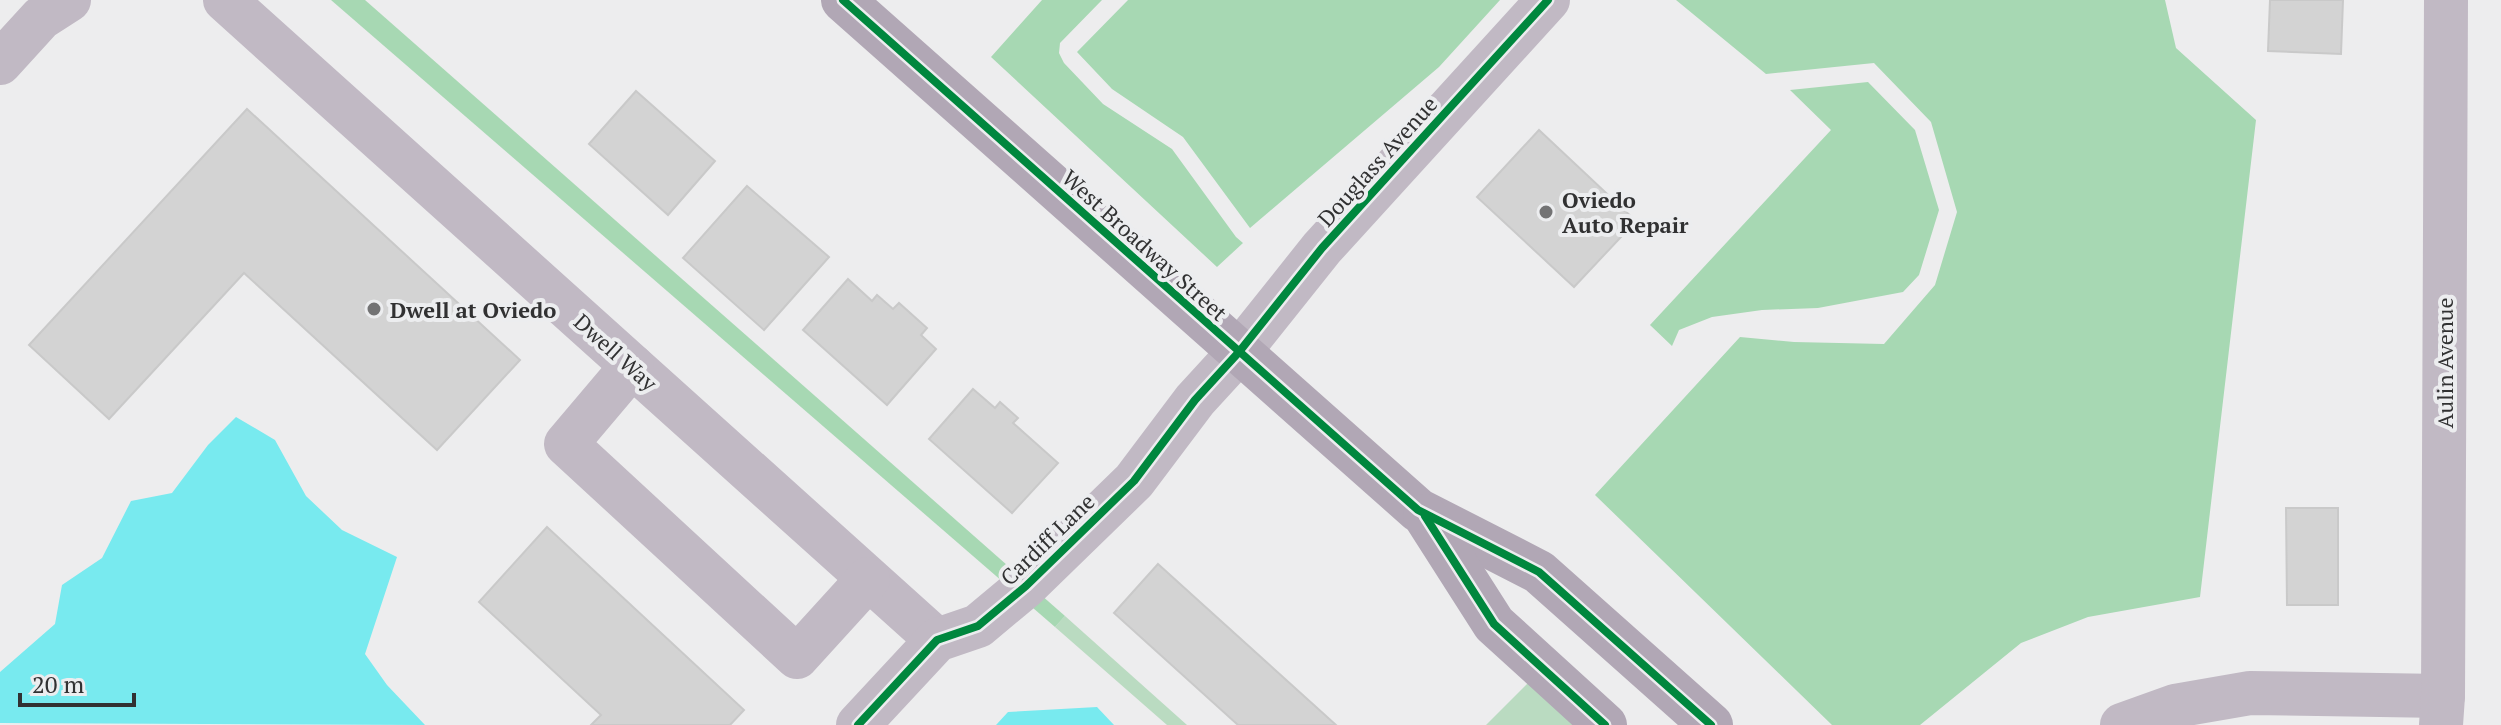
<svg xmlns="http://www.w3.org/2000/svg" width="2501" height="725" font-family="'PT Serif',serif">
<rect width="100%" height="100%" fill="#ededee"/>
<g fill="#badbc1">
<polygon points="1065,616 1187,725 1167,725 1055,627"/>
<polygon points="1529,682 1576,725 1486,725"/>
</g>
<g fill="#a7d8b3">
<polygon points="331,0 365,0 1065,616 1055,627"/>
<polygon points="1042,0 1102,0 1060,43 1059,53 1064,63 1103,104 1172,149 1236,237 1243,243 1217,267 991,57"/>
<polygon points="1128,0 1500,0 1439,67 1250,228 1183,137 1112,89 1077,52"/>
<polygon points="1676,0 2165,0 2176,48 2256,120 2200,597 2088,617 2021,643 1920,725 1832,725 1595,495 1740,337 1794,342 1884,344 1935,285 1957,212 1931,122 1874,63 1766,74"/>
<polygon points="1868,82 1915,130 1939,210 1919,275 1903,292 1818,308 1762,310 1712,317 1679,330 1672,346 1650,325 1831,130 1790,90"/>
</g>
<g fill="#78eaef">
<polygon points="236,417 275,440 306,496 342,530 397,557 365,654 387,685 425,725 0,723 0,672 55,624 62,585 102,558 131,501 172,493 208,445"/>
<polygon points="1097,707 1114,725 996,725 1008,712"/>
</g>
<g fill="#d3d3d3" stroke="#c9c9c9" stroke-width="2">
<polygon points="2270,0 2343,0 2341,54 2268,51"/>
<polygon points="636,91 715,161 668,215 589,144"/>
<polygon points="247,109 520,360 437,450 244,273 109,419 29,345"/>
<polygon points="1539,130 1636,221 1574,287 1477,197"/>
<polygon points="747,186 829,257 764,330 683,258"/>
<polygon points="848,279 872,301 877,295 893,309 899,303 927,328 921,335 936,349 887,405 803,330"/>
<polygon points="973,389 995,408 1000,402 1018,418 1013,423 1058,463 1012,513 929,439"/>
<polygon points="2286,508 2338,508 2338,605 2287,605"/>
<polygon points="547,527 744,710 730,725 591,725 601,715 479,602"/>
<polygon points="1158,564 1336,725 1238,725 1114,613"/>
</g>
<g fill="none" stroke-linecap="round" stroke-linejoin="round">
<g stroke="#c1b9c4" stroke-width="44">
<polyline points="225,0 937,640"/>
<polyline points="0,63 41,18 69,0"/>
<polyline points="632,366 566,444 797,657 868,579"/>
<polyline points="858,725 937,640 978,626 1026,586 1134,481 1195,400 1239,352 1322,248 1548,0"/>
<polyline points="2122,725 2175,706 2250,693 2443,696"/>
<polyline points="2441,725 2443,696 2446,0"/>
</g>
<g stroke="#b1a7b5" stroke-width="44">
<polyline points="843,0 1418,510 1539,572 1711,725"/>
<polyline points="1425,516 1494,624 1605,725"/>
</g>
<g stroke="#ecedef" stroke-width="13">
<g id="cycleway">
<polyline points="843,0 1418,510 1539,572 1711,725"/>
<polyline points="1425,516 1494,624 1605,725"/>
<polyline points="858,725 937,640 978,626 1026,586 1134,481 1195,400 1239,352 1322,248 1548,0"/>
</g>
</g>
<use href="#cycleway" stroke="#00873e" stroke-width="8"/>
</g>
<g fill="#737374" stroke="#ecedef" stroke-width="3">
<circle cx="1546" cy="212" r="8"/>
<circle cx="374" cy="309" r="8"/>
</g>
<g text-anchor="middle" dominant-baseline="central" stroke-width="8" stroke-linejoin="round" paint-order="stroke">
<g font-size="22" fill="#313132" stroke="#ecedef">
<text transform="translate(1377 161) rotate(-48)">Douglass Avenue</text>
<text transform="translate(1145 245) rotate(42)">West Broadway Street</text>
<text transform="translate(616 352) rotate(42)">Dwell Way</text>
<text transform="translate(2444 363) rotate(-90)">Aulin Avenue</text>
<text transform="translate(1047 539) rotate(-44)">Cardiff Lane</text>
</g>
<g font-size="22" font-weight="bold" fill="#313132" stroke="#ecedef" text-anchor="start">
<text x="1562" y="199">Oviedo<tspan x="1562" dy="25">Auto Repair</tspan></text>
<text x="390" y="309">Dwell at Oviedo</text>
</g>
</g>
<path d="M20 693v12h114v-12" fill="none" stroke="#313132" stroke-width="4"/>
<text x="32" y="693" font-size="24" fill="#313132" stroke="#ecedef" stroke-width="6" paint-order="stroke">20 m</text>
</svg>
